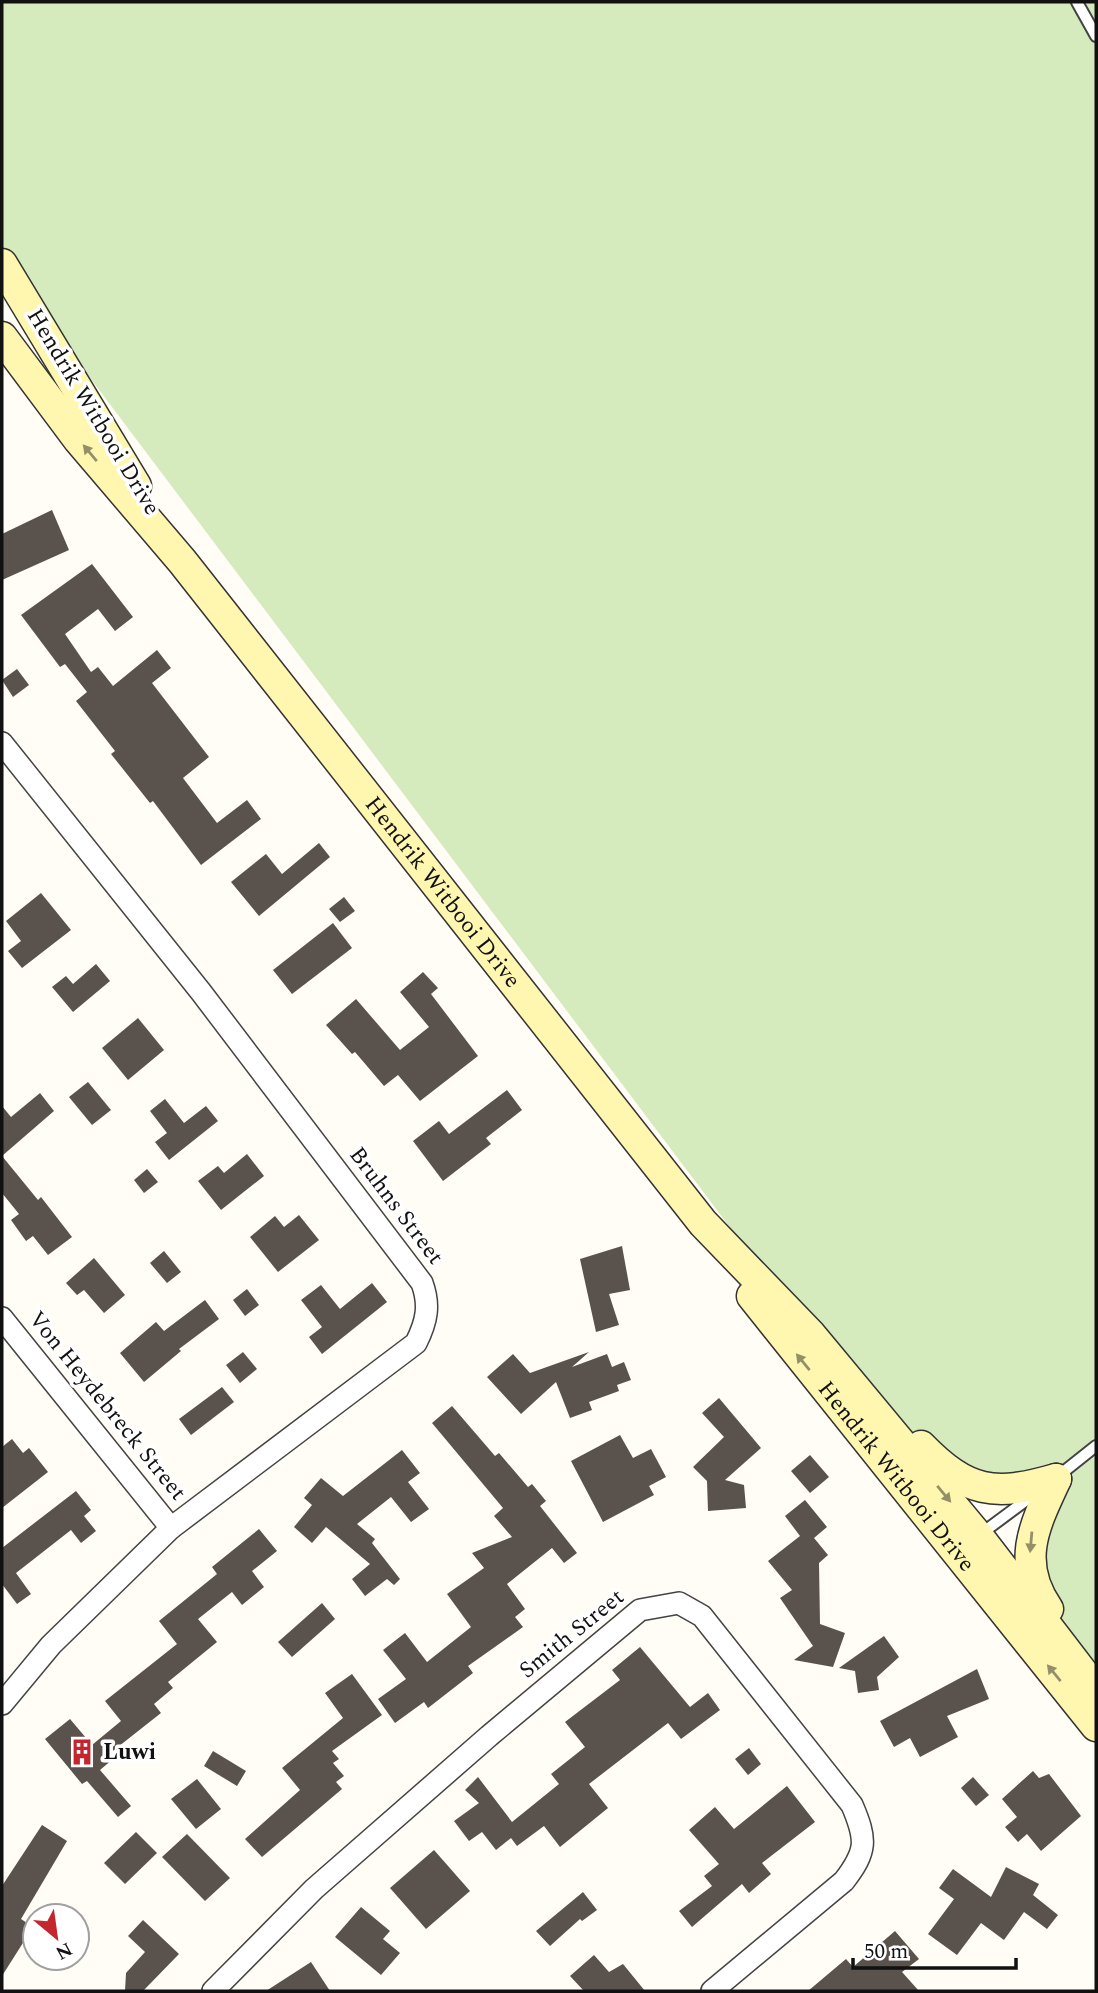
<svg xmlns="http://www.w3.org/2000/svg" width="1098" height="1993" font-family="Spectral,serif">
<rect width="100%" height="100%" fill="#fffdf5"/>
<polygon fill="#d5ebbd" points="2,2 1096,2 1096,1676 1039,1596 1030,1486 934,1460 811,1335 2,261"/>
<g fill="#5a524d">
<polygon points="52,510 69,550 2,580 2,534"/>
<polygon points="92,564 133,617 115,631 98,609 65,634 91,672 98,667 113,686 157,650 171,668 152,683 209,757 183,778 217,823 247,800 261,819 201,865 153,801 150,803 111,754 115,751 76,701 87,692 65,664 60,667 21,615"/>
<polygon points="17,669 29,685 13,697 2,680"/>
<polygon points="319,843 330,857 259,916 231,882 266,854 282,874"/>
<polygon points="41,893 71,930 22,968 8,951 21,941 6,921"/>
<polygon points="344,897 355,911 340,922 329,909"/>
<polygon points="333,923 352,948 292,994 273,970"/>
<polygon points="96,964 110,981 73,1012 52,987 66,976 73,984"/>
<polygon points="423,972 438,988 431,994 478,1056 420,1101 398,1075 384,1086 355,1052 352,1054 326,1025 356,999 400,1050 429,1027 400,992"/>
<polygon points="138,1018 164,1050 128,1080 102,1048"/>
<polygon points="88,1082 111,1110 92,1125 69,1097"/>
<polygon points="507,1090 522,1110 486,1138 491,1144 443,1181 413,1141 439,1121 449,1134"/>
<polygon points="40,1093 54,1111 2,1156 2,1106 11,1117"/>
<polygon points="165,1099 184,1123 206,1106 218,1121 169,1160 155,1142 167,1133 150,1111"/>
<polygon points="247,1154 264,1176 221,1210 198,1181 218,1166 224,1173"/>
<polygon points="2,1156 38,1200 41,1197 72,1237 48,1255 33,1236 26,1241 11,1220 19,1214 2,1193"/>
<polygon points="147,1169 158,1182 144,1193 134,1180"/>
<polygon points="299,1215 319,1240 278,1272 250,1237 275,1216 284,1227"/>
<polygon points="622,1246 630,1290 609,1294 619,1325 596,1332 580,1259"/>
<polygon points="164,1251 181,1272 167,1283 150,1263"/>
<polygon points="94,1258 125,1295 104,1313 84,1290 77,1295 66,1283"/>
<polygon points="372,1283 387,1302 322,1354 309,1337 322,1327 301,1300 321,1285 340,1309"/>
<polygon points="247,1289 259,1305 245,1316 233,1300"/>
<polygon points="205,1300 219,1319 179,1349 181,1351 144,1382 120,1353 156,1322 164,1331"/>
<polygon points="243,1352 257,1369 240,1383 226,1365"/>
<polygon points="589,1352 572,1367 607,1354 612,1367 624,1362 631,1380 617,1385 619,1391 589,1402 592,1410 570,1418 556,1382 521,1414 487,1377 513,1354 530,1373"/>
<polygon points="222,1387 234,1402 191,1435 179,1419"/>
<polygon points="719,1398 761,1448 725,1480 744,1485 746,1508 708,1511 707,1481 693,1467 724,1437 702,1413"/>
<polygon points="452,1406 495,1456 499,1453 528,1487 532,1484 546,1501 540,1506 577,1553 564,1563 552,1548 507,1584 525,1609 515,1617 523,1627 468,1666 473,1673 428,1708 424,1702 395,1723 378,1699 406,1679 383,1650 405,1633 427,1662 471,1627 447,1594 484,1568 472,1553 512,1537 494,1516 503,1508 432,1423"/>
<polygon points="620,1435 633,1458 651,1449 666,1477 649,1486 654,1495 603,1522 571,1461"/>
<polygon points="12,1439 23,1453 29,1448 48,1472 2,1508 2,1447"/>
<polygon points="402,1450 420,1473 408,1482 429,1509 411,1522 391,1497 357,1524 375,1539 372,1543 400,1579 394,1585 387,1579 365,1596 352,1579 370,1564 326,1527 312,1543 294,1527 312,1505 304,1498 321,1478 343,1496"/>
<polygon points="810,1455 829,1477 810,1493 791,1471"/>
<polygon points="76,1491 91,1510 84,1516 96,1531 81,1543 71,1530 16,1573 31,1594 17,1604 2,1584 2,1548"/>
<polygon points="805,1500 827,1527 814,1538 828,1555 819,1563 820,1624 845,1633 833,1667 794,1660 813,1646 780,1598 792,1590 768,1561 800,1536 785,1516"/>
<polygon points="259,1529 277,1551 252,1571 264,1587 242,1605 232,1592 198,1619 217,1642 168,1682 173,1688 154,1704 161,1713 109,1754 113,1759 100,1770 131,1806 118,1817 87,1781 82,1784 45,1739 70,1719 92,1745 121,1721 105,1701 177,1644 159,1621 217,1574 212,1567"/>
<polygon points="322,1603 335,1619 292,1657 278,1642"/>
<polygon points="884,1636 899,1657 877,1677 879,1690 858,1693 855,1671 839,1668"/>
<polygon points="640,1647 690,1707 708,1693 720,1710 681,1739 668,1723 589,1784 608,1808 560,1847 544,1826 517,1846 511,1838 496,1850 482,1832 469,1841 454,1821 479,1803 465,1790 478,1777 512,1822 559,1784 551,1774 585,1747 565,1722 620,1680 612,1670"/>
<polygon points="977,1669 989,1699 947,1716 958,1737 920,1757 910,1738 894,1747 880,1721"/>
<polygon points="352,1674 382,1715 332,1751 339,1759 333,1763 344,1776 336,1782 342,1789 262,1857 245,1839 300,1790 282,1768 343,1718 325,1693"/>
<polygon points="749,1748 761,1764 748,1775 735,1759"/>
<polygon points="213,1751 246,1771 237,1786 204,1766"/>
<polygon points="1033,1771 1039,1778 1049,1774 1081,1816 1041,1851 1027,1834 1018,1842 1005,1827 1017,1817 1002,1799"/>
<polygon points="973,1777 989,1795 976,1806 961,1788"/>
<polygon points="197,1779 221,1809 196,1829 171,1799"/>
<polygon points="787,1786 815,1822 762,1863 771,1874 749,1893 742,1884 692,1927 679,1911 712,1886 704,1876 719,1864 689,1830 715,1807 734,1829"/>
<polygon points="42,1825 67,1841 21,1919 33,1927 2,1976 2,1886"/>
<polygon points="136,1832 157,1853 125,1884 104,1863"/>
<polygon points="187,1834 230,1878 205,1901 162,1857"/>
<polygon points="434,1850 470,1891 426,1929 390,1888"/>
<polygon points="1006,1867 1039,1884 1033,1895 1058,1915 1047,1929 1024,1912 1004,1940 981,1923 957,1955 928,1934 954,1899 939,1888 953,1869 991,1897"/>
<polygon points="583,1892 597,1910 582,1921 580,1919 550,1946 536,1931"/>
<polygon points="361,1907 390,1931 383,1939 400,1953 381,1975 335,1937"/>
<polygon points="143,1920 179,1954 143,1991 125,1991 126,1973 145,1952 128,1936"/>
<polygon points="895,1931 919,1959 902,1972 919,1991 808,1991 846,1959 853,1967"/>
<polygon points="594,1955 609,1972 623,1964 645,1991 584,1991 570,1976"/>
<polygon points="311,1962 330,1991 266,1991"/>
</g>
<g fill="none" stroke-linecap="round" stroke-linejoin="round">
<g stroke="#444" stroke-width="14">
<g id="lane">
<polyline points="1077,2 1096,36"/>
<polyline points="1057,1477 1096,1446"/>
<polyline points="978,1536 1036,1493"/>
</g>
</g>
<g stroke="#444" stroke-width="24">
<g id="street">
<path d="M2,743L201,992L422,1283C430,1305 427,1321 416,1343L171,1528L51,1645L2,1704"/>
<polyline points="2,1318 171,1528"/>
<path d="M213,1991L314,1889L489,1736L640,1610L679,1603L702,1616L852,1805C867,1840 867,1851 844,1881L712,1991"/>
</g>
</g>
<g stroke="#333" stroke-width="33">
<g id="secondary">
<polyline points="2,264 136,486"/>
<path id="s1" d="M2,337L78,439L182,561L703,1223L811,1335L978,1536L1096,1690"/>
<path id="s2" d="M752,1296L1096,1726"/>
<path d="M921,1446C967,1493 994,1497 1056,1479"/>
<path d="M1048,1609C1015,1562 1035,1524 1056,1479"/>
</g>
</g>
<use href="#lane" stroke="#fff" stroke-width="10"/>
<use href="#street" stroke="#fff" stroke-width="21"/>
<use href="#secondary" stroke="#fff6b0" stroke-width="30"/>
</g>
<defs><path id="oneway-solid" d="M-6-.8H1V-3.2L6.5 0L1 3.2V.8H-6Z" transform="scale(1.75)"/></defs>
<g fill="#948f68">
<use href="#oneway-solid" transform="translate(90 453) rotate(-130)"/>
<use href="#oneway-solid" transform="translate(803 1362) rotate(-129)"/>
<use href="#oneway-solid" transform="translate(944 1494) rotate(50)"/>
<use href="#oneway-solid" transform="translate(1031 1542) rotate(95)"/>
<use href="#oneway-solid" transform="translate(1054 1673) rotate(-129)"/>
</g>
<defs>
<g id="building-bare" transform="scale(2.1)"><path d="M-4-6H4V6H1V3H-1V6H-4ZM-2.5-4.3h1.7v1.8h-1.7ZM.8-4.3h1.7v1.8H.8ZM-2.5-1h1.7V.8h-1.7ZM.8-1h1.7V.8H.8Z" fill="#c4262e" stroke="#fff" stroke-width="2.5" paint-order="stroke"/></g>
</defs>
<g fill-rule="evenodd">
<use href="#building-bare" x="82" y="1752"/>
</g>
<g text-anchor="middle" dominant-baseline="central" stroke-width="7" stroke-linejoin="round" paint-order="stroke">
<g font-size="23" fill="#111" stroke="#fff">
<text transform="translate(93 412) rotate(59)">Hendrik Witbooi Drive</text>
<text stroke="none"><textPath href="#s1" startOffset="709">Hendrik Witbooi Drive</textPath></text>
<text transform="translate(396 1206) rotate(53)">Bruhns Street</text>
<text transform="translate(107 1406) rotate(51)">Von Heydebreck Street</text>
<text stroke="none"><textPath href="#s2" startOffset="231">Hendrik Witbooi Drive</textPath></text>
<text transform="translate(572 1634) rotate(-39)">Smith Street</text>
</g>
<g font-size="23" font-weight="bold" fill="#111" stroke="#fff" text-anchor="start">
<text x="103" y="1752">Luwi</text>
</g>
</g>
<rect width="1098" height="1993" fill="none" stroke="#111111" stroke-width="7"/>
<g transform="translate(56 1937) rotate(151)"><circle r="33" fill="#ffffff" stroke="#a0a0a0" stroke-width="2"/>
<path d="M0-5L12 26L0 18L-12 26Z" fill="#c4262e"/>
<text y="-10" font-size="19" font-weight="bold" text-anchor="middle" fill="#111111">N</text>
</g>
<path d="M853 1958v10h163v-10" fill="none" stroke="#111111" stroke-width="3.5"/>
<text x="864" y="1958" font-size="21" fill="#111111" stroke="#ffffff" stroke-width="5" paint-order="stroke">50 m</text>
</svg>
